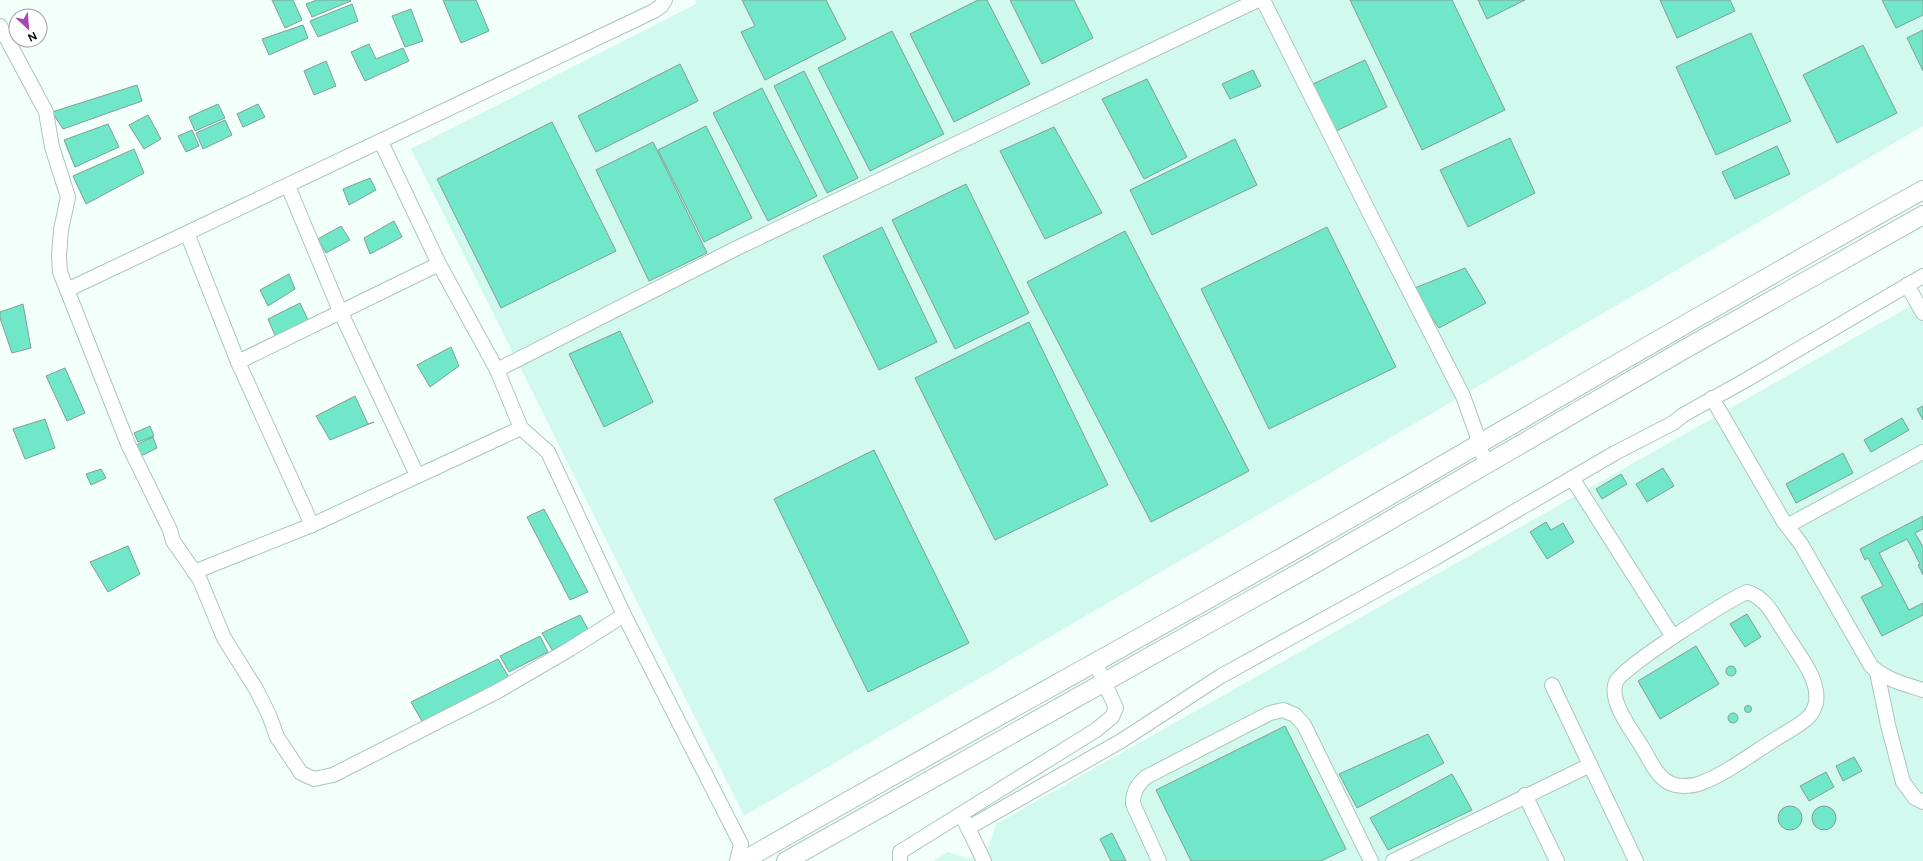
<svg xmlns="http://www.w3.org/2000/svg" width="1923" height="861" font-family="Figtree,sans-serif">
<rect width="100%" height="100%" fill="#f3fffb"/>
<g fill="#d2f9ed">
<polygon points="695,0 1923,0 1923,126 744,816 411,149 696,4"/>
<polygon points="1923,299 1923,861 933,861 948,852 969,859 988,849 996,824"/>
</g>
<g fill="#70e7c8" stroke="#839e96">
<polygon points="272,0 293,0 302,20 285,28"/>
<polygon points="317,0 350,0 351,1 312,17 306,4"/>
<polygon points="443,0 476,0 489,31 461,43"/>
<polygon points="742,0 826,0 846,39 765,80 741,32 755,26"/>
<polygon points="978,0 987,0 1030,84 954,122 910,34"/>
<polygon points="1010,0 1074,0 1093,38 1042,64"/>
<polygon points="1350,0 1452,0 1505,110 1422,150"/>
<polygon points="1478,0 1525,0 1487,19"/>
<polygon points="1660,0 1730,0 1735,11 1677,38"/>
<polygon points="1882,0 1923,0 1923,15 1896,28"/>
<polygon points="352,4 358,21 318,37 310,21"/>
<polygon points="411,9 423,41 405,47 392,16"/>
<polygon points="303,25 308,38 269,55 262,39"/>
<polygon points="1923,30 1923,71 1907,38"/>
<polygon points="892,31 944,134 870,171 818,68"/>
<polygon points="1751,33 1791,121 1716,155 1676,67"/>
<polygon points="369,44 376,59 403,48 409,61 365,81 351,52"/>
<polygon points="1863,45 1897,113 1837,143 1803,75"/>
<polygon points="1365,60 1387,107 1336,131 1313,84"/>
<polygon points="326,61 336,86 314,95 304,71"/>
<polygon points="680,64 698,101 596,152 578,116"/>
<polygon points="1253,70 1261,86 1230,99 1222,84"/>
<polygon points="804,71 858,178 827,193 774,86"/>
<polygon points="1147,79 1187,157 1144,179 1102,99"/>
<polygon points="137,85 142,101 63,129 52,112"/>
<polygon points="762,88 817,196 768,221 713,113"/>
<polygon points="218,104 225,118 195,131 189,117"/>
<polygon points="258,104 265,117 243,127 237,114"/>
<polygon points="148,115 161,139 144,149 129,125"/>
<polygon points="225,120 232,135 203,149 196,133"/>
<polygon points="552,122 616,251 501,308 437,179"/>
<polygon points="108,124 119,147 75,167 64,140"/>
<polygon points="706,126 752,218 704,242 658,150"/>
<polygon points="1054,127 1102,213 1045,239 1000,151"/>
<polygon points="192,130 199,146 186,152 178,136"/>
<polygon points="1510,138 1535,193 1468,227 1440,170"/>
<polygon points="1235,139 1257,185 1152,235 1130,190"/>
<polygon points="653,142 707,253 649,281 596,170"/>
<polygon points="1777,146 1790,174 1735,199 1722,172"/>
<polygon points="134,149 144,173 86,204 73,176"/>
<polygon points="370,178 376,190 349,205 343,189"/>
<polygon points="966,184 1029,313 955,349 892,220"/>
<polygon points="394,221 402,237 370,254 364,238"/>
<polygon points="341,226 350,240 326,253 318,239"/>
<polygon points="882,227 937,342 879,370 823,256"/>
<polygon points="1327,227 1396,367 1269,429 1201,289"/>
<polygon points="1125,231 1249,471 1151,522 1027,282"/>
<polygon points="1465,268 1486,303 1439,328 1412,289"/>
<polygon points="289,274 295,289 268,306 260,290"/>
<polygon points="300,303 310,324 277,340 268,319"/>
<polygon points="23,304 31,348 12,353 0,318 0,312"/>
<polygon points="1029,322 1108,485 995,540 915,378"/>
<polygon points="620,331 653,402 604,427 569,354"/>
<polygon points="451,347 459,366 430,387 417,365"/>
<polygon points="65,368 85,413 67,421 46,376"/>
<polygon points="355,396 368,424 374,422 330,440 316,416"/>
<polygon points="1923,406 1923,420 1917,409"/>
<polygon points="1902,418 1909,430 1871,452 1864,440"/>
<polygon points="45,419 55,448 25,459 13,429"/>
<polygon points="150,426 154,436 138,442 134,433"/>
<polygon points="153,437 157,448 141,456 136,445"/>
<polygon points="874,450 969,643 868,692 774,499"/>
<polygon points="1843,453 1853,473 1796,503 1786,484"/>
<polygon points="1663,468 1674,486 1647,502 1636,484"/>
<polygon points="101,469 106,478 91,485 86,474"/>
<polygon points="1621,474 1627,484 1602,499 1596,489"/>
<polygon points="544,509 588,592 570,600 527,517"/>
<polygon points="1923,516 1923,529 1915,533 1923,547 1923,575 1918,565 1920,564 1907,539 1879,553 1909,610 1923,603 1923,615 1882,636 1861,597 1883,586 1868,558 1865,560 1860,549"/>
<polygon points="1546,522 1551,530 1563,523 1574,542 1547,559 1530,532"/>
<polygon points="128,546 140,574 108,592 90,562"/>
<polygon points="1747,614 1761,637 1745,647 1730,624"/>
<polygon points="580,615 589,631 552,650 542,633"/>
<polygon points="540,636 548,652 509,672 500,656"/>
<polygon points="1696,646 1719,684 1660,719 1638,681"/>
<polygon points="498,659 510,679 423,723 411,702"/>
<circle cx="1731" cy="671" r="5"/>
<circle cx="1748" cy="709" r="3.5"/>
<circle cx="1733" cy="718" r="5"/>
<polygon points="1285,726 1346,849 1321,861 1191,861 1156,790"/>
<polygon points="1428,734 1444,763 1357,808 1339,774"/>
<polygon points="1854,757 1862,771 1843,781 1836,766"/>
<polygon points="1826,772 1834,787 1809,801 1800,786"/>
<polygon points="1452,774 1472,810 1388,850 1370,818"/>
<circle cx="1824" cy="818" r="12"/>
<circle cx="1790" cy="818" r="12"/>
<polygon points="1112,833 1126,861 1111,861 1100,839"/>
</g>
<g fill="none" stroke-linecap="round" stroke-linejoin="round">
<g stroke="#aac6bd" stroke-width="16">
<g id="minor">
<polyline points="1263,0 1375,224 1463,396 1477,435 1477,445 1488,464"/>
<polyline points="0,26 46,112 52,147 68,197 61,230 59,255 60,272 128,444 170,530 173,541 200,580 224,638 256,689 269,715 277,737 301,773 314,779 333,775 498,691 570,649 624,615"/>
<polyline points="381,142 439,264 497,370 521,428 548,452 624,615 741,844 737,861"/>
<polyline points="288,186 340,311 417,475"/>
<polyline points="187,233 238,362 312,525"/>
<polyline points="1907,285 1923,313"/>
<polyline points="67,290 654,11 661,6 665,0"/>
<polyline points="238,362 439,264"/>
<polyline points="497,370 737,248 1258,0"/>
<path d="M1712,398L1784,522L1801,544L1871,666C1887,680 1903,684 1923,690"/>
<polyline points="1572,478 1673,637"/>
<polyline points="1787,526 1923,452"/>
<polyline points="194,572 312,525 521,428"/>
<path d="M1747,592C1766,597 1775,618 1785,633C1797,653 1820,678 1816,703C1815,706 1813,712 1811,714C1804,724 1784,733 1774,740C1750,755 1727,773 1701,783C1696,785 1689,786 1683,786C1660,786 1653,765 1642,747C1633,732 1608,701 1616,682C1622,667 1727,601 1747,592Z"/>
<polyline points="1095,662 1116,708 1112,717 1096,730 961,814 968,828 1121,741 1221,676 1435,558 1615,453 1673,423 1683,415 1746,380 1923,276"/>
<polyline points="1877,672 1888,725 1903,782 1915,798 1923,802"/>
<polyline points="1552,685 1636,861"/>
<polyline points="1525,795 1557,861"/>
<polyline points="968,828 984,861"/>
<polyline points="900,861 900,852 961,814"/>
<path d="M1159,861L1133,804C1133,792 1137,785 1146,777L1270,713L1283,710L1295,715L1304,725L1371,861"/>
<polyline points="1393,861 1590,765"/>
</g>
</g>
<g stroke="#aac6bd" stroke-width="20">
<g id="major">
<path d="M743,861C930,753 1120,650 1307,543C1513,426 1715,304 1923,190"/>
<polyline points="786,861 1318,562 1685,349 1923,215"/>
</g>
</g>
<use href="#minor" stroke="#fff" stroke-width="14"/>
<use href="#major" stroke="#fff" stroke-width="18"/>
</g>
<g transform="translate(28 28) rotate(154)"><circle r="19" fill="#ffffff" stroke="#9b9f9e"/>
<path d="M0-3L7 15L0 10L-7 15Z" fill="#a648b2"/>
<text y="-6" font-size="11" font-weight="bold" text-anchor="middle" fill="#06100d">N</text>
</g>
</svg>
